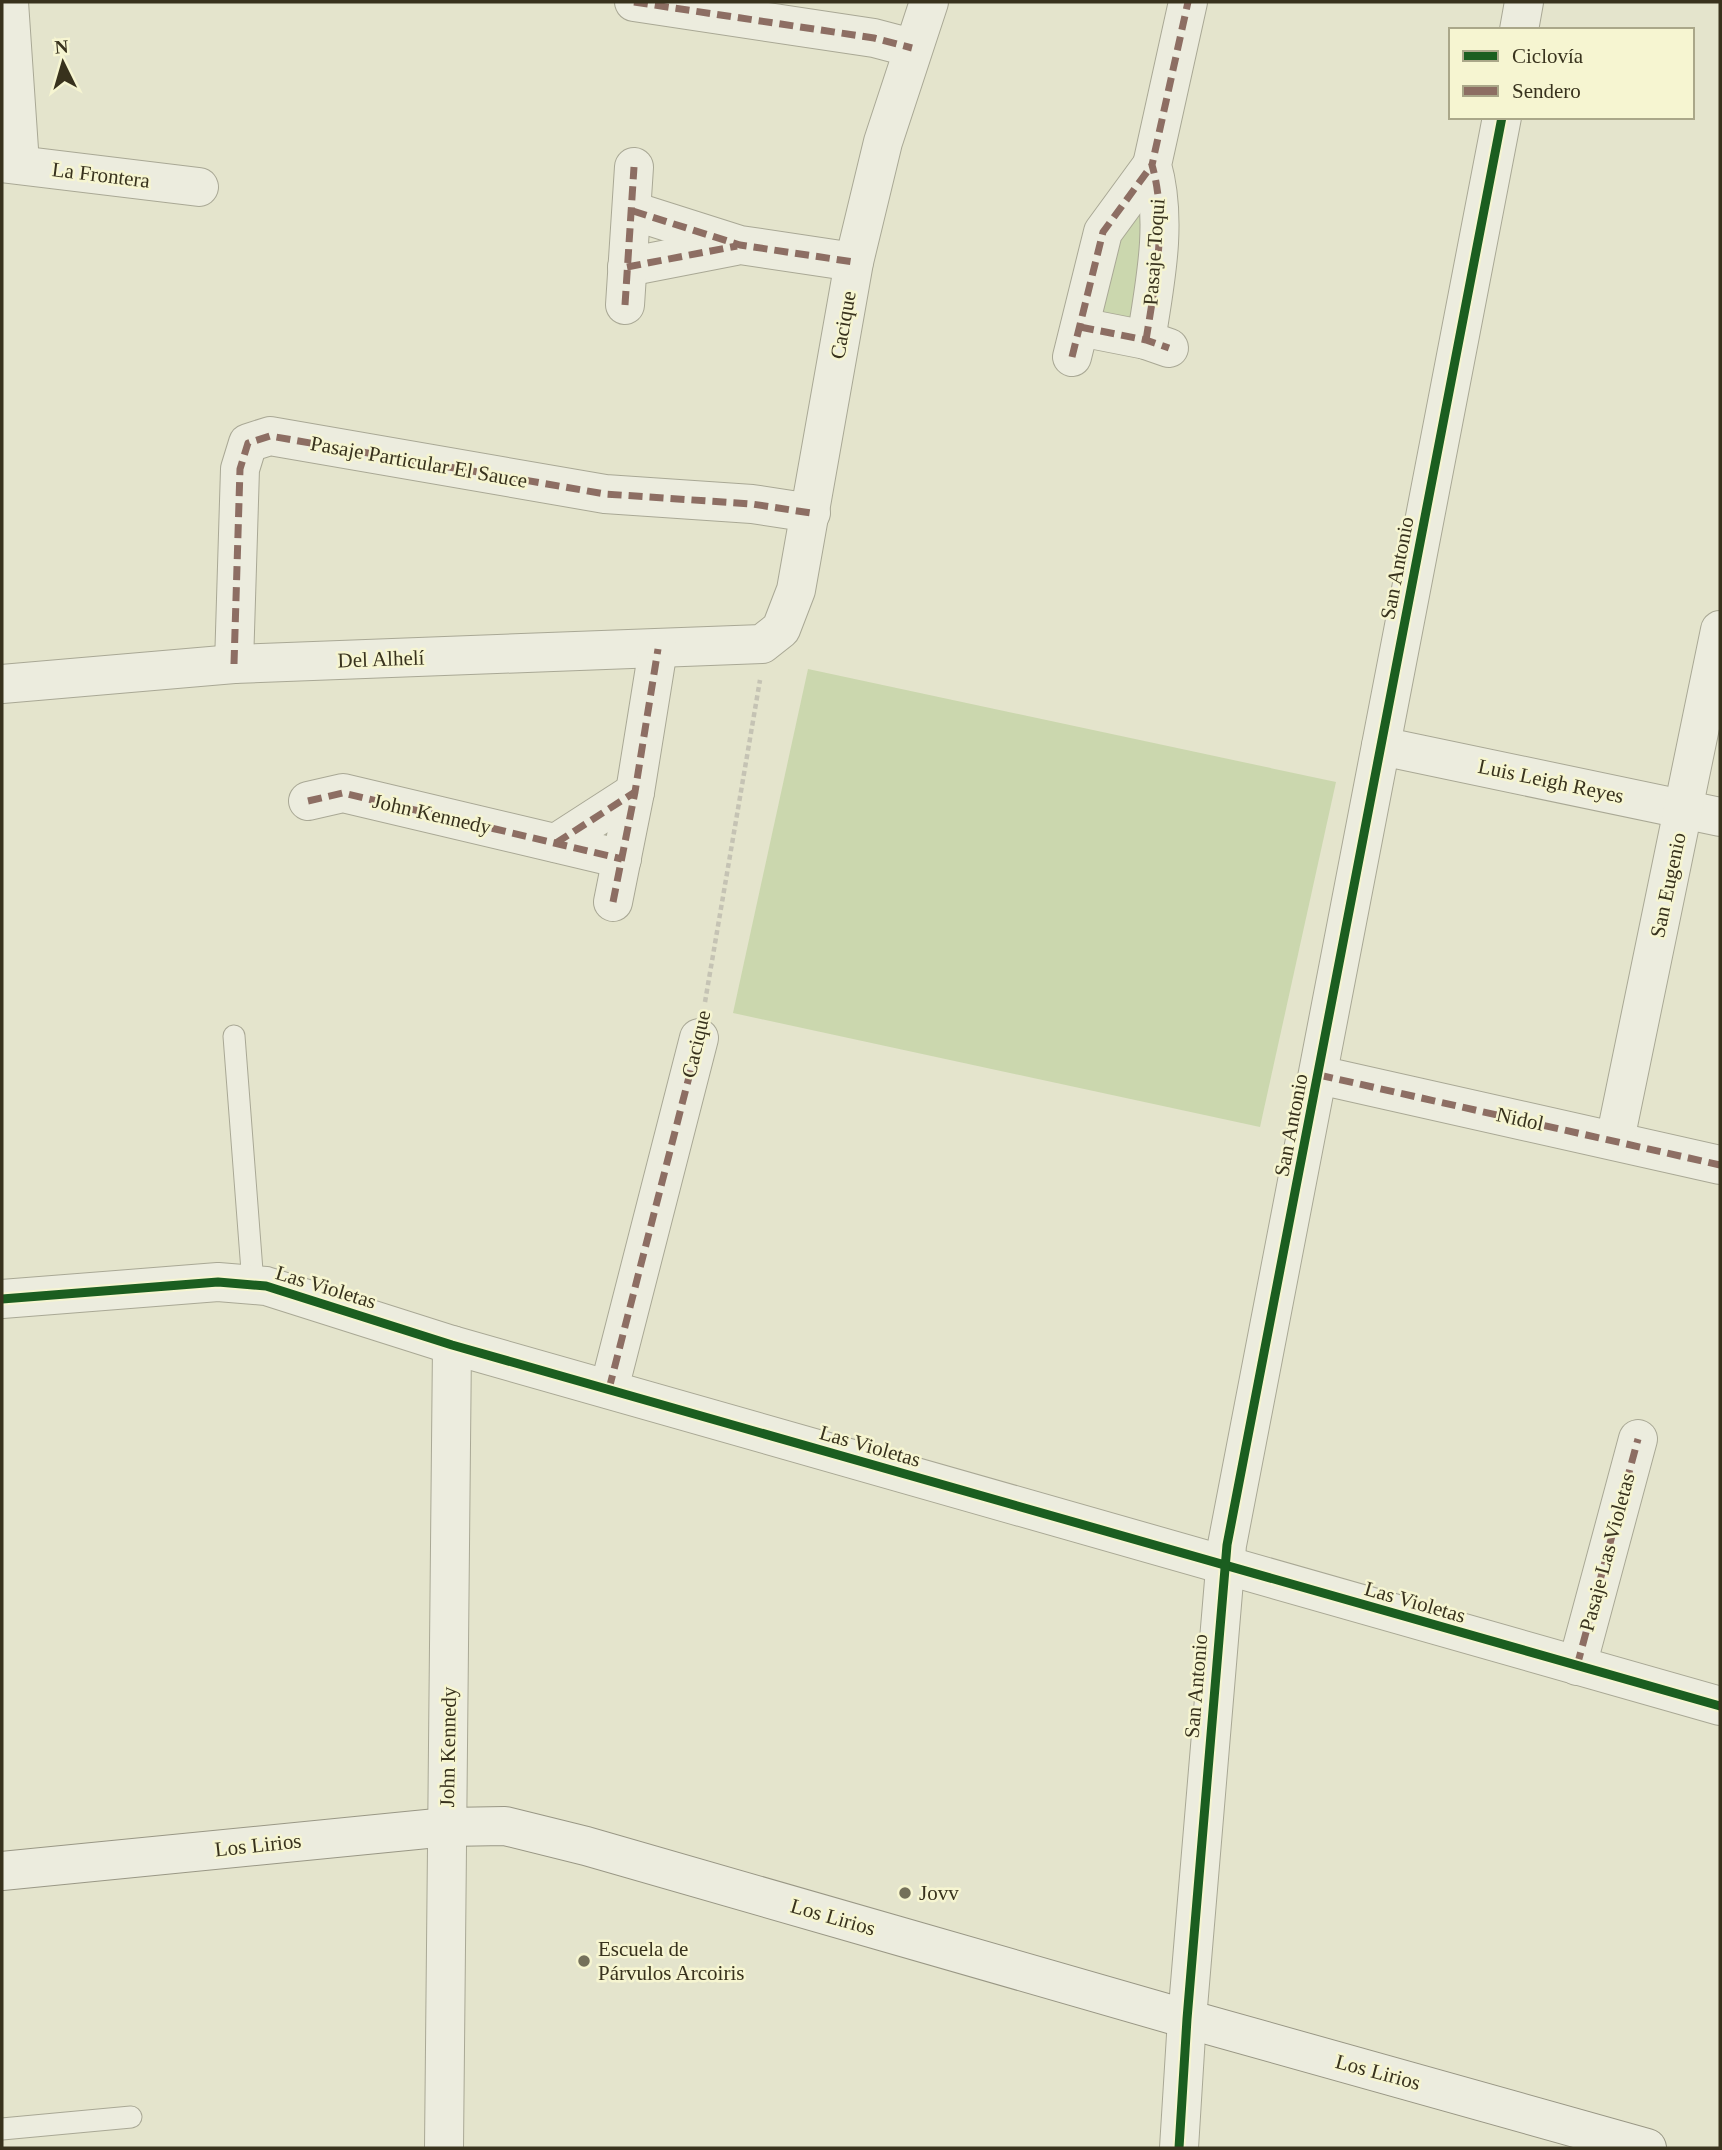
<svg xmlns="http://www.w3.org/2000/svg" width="1722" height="2150" font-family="'Times New Roman',serif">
<rect width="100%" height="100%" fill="#e4e4cc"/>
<g fill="#cbd7ae">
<polygon points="1139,207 1145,257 1130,322 1098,313 1112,240"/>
<polygon points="808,669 1336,782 1260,1127 733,1013"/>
</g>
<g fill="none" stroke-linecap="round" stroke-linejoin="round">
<g stroke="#a9a895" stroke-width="23">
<g id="lane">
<polyline points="234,1036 253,1284"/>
<polyline points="2,2129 131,2117"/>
</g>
</g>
<g stroke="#a9a895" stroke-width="40">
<g id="street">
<polyline points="9,2 20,164"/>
<polyline points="634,2 874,38 912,48"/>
<polyline points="1519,30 1524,2"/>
<polyline points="2,163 199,187"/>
<polyline points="633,211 740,245 854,262"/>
<polyline points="627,267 735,246"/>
<polyline points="625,305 634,167"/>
<polyline points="1080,327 1146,340 1169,348"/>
<path d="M1146,340C1155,283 1168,221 1152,165L1188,2"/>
<polyline points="1072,357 1103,232 1152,165"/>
<polyline points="234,664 240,469 248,443 270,436 605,494 752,504 811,513"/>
<polyline points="2,684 234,664 762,644 781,629 796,590 854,262 883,142 929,2"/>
<polyline points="1381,746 1720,817"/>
<polyline points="308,801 343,793 622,859"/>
<polyline points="556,843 635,792"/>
<polyline points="613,902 635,792 658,649"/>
<polyline points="1319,1075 1720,1165"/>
<polyline points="1615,1140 1720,630"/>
<polyline points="2,1299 218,1282 266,1286 452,1345 1720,1706"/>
<polyline points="609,1389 699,1038"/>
<polyline points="1577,1666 1638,1439"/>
<polyline points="444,2148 452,1345"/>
<polyline points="1179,2148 1187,2019 1227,1545 1502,117"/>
</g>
</g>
<g stroke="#999785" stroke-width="40">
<polyline id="secondary" points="2,1871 447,1827 505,1826 586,1846 1187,2019 1647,2148"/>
</g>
<polyline stroke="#c5c3b4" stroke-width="4.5" stroke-dasharray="5 3.5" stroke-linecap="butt" points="705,1002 760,680"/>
<use href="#lane" stroke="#ececde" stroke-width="21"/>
<use href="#street" stroke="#ececde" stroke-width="38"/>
<use href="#secondary" stroke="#ececde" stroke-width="38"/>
<g stroke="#8d6e63" stroke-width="7" stroke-dasharray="14 7" stroke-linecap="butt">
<polyline points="634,2 874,38 912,48"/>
<polyline points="633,211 740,245 854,262"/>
<polyline points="627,267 737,246"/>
<polyline points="625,305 634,167"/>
<polyline points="1080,327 1146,340 1169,348"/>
<path d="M1146,340C1155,283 1168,221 1152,165L1188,2"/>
<polyline points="1072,357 1103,232 1152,165"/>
<polyline points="234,664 240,469 248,443 270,436 605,494 752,504 811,513"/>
<polyline points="308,801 343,793 622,859"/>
<polyline points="556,843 635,792"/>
<polyline points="613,902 635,792 658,649"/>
<polyline points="1319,1075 1720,1165"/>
<polyline points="609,1389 699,1038"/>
<polyline points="1577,1666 1638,1439"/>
</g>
<g stroke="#f6f5d1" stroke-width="13">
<g id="cycleway">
<polyline points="2,1299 218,1282 266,1286 452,1345 1720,1706"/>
<polyline points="1179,2148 1187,2019 1227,1545 1502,117"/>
</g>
</g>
<use href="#cycleway" stroke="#1b5e20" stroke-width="9"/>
</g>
<g fill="#74705a" stroke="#f6f5d1" stroke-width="2.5">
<circle cx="905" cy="1893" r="7"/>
<circle cx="584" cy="1961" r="7"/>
</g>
<g text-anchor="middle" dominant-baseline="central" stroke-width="5" stroke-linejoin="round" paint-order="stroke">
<g font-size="21" fill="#38321d" stroke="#f6f5d1">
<text transform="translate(101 175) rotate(7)">La Frontera</text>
<text transform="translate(1154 252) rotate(-86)">Pasaje Toqui</text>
<text transform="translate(843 325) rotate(-80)">Cacique</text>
<text transform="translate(419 462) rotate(10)">Pasaje Particular El Sauce</text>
<text transform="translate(1397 568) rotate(-79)">San Antonio</text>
<text transform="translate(381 659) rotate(-2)">Del Alhelí</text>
<text transform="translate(1551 781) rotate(12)">Luis Leigh Reyes</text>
<text transform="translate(432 814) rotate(13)">John Kennedy</text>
<text transform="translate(1668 885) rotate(-78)">San Eugenio</text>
<text transform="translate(696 1044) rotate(-77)">Cacique</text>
<text transform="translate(1520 1119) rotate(12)">Nidol</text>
<text transform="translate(1291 1125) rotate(-79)">San Antonio</text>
<text transform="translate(326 1287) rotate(17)">Las Violetas</text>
<text transform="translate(870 1446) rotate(16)">Las Violetas</text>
<text transform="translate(1607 1552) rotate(-75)">Pasaje Las Violetas</text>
<text transform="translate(1415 1602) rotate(16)">Las Violetas</text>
<text transform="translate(1196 1686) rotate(-85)">San Antonio</text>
<text transform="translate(448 1747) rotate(-89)">John Kennedy</text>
<text transform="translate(258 1845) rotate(-6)">Los Lirios</text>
<text transform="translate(833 1917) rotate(16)">Los Lirios</text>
<text transform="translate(1378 2072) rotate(15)">Los Lirios</text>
</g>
<g font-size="21" fill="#38321d" stroke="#f6f5d1" text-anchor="start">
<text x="919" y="1893">Jovv</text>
<text x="598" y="1949">Escuela de<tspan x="598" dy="24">Párvulos Arcoiris</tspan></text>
</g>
</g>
<rect width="1722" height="2150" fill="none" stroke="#38321d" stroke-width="7"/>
<rect x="1449" y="28" width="245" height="91" fill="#f6f5d1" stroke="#aaa789" stroke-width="2"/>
<rect x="1463" y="51" width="35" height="10" fill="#1b5e20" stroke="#aaa789" stroke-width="2"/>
<text x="1512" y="63" font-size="21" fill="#38321d">Ciclovía</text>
<rect x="1463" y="86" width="35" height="10" fill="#8d6e63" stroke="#aaa789" stroke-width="2"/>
<text x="1512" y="98" font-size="21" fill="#38321d">Sendero</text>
<g transform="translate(63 63) rotate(355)" stroke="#f6f5d1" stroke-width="5" paint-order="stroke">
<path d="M0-5L12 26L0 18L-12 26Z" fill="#38321d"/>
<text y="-10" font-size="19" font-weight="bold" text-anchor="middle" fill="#38321d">N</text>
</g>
</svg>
